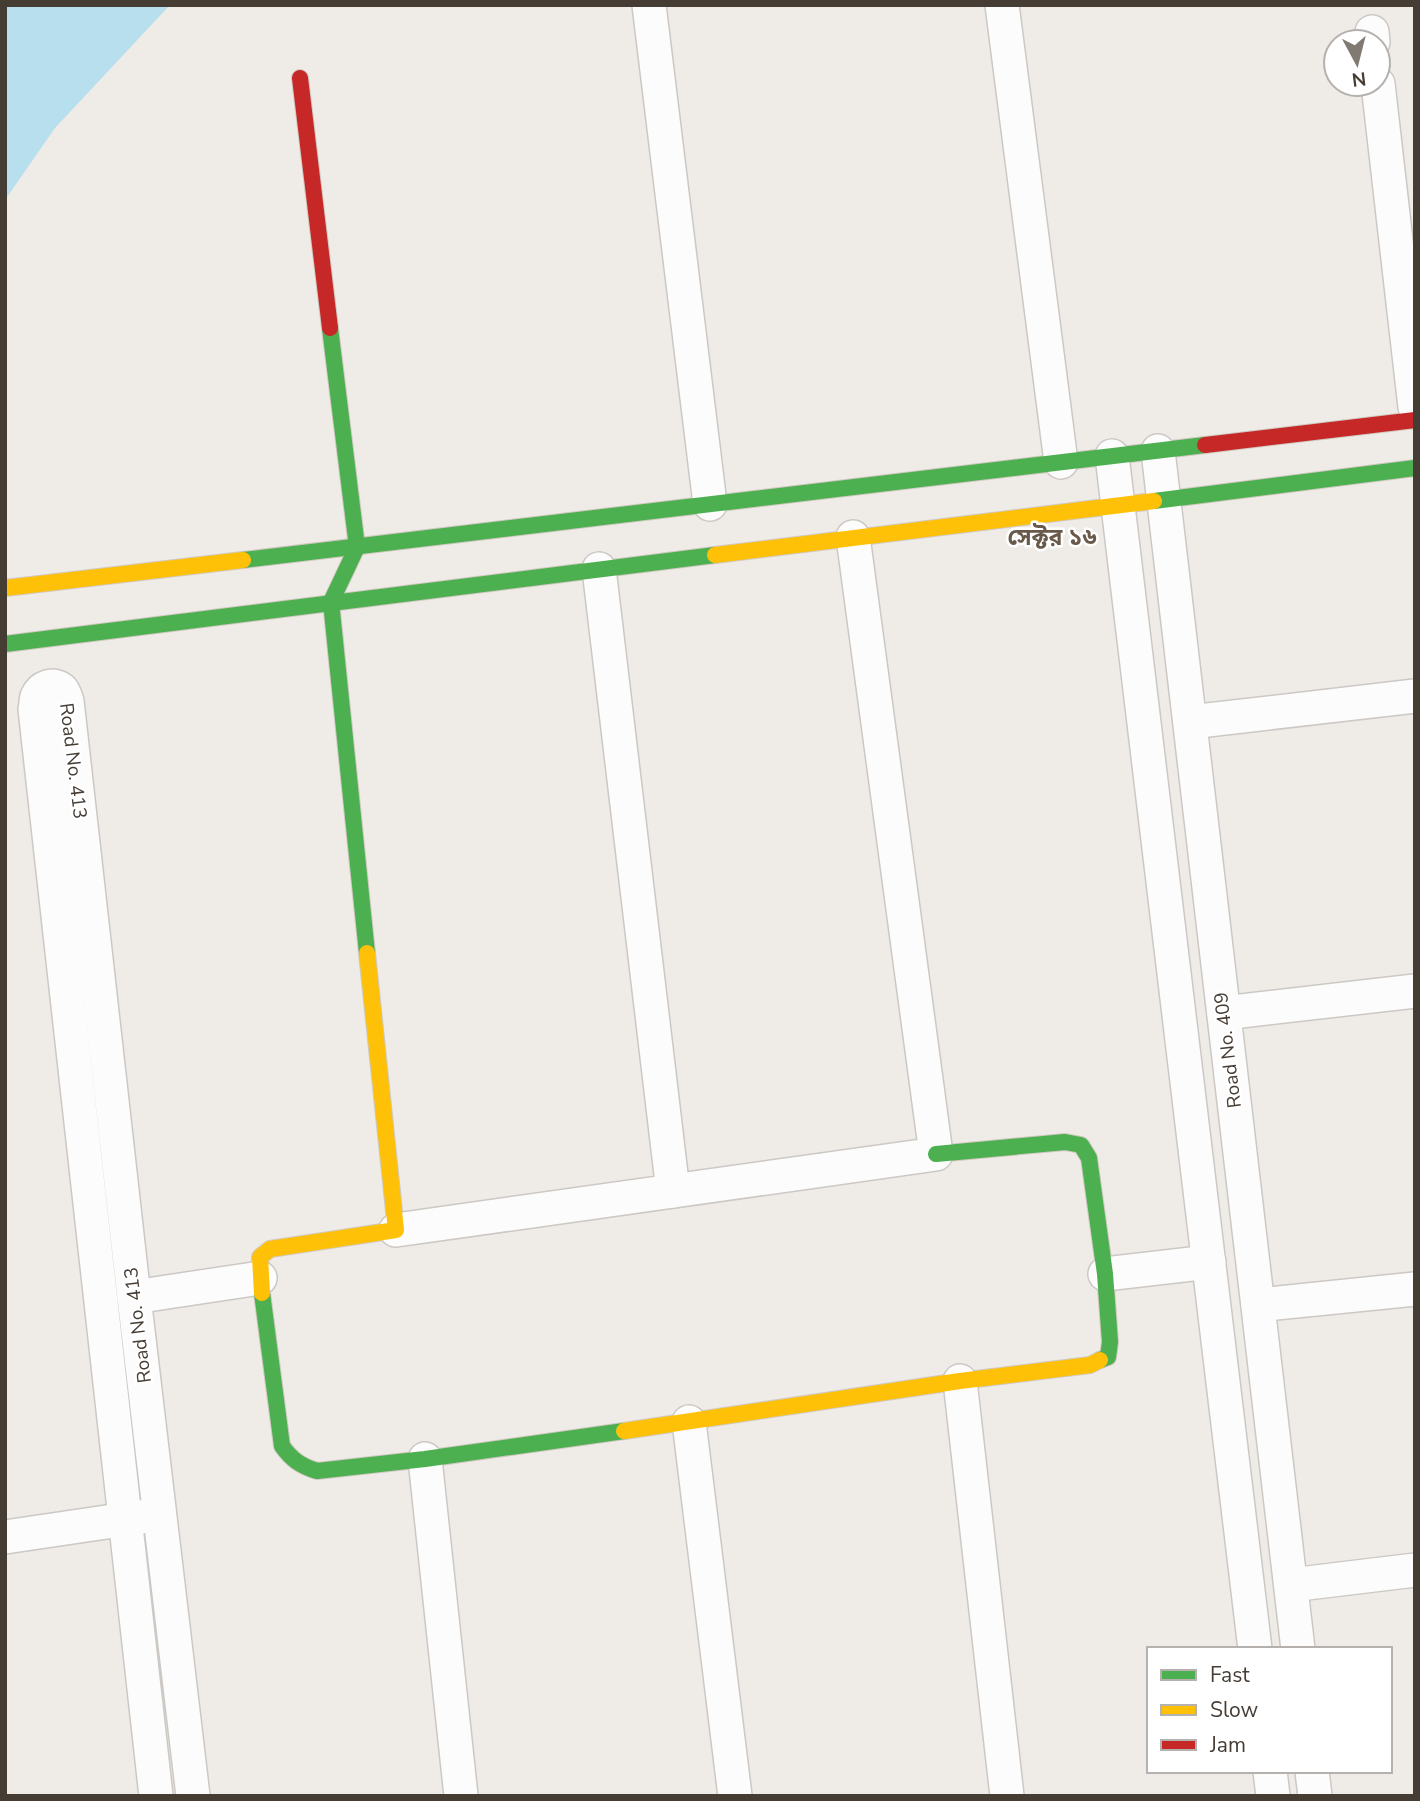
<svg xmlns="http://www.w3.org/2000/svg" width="1420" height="1801" font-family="'Nunito Sans','Noto Sans Bengali',sans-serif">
<rect width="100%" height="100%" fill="#efece8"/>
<polygon fill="#b8dfee" points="5,5 170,5 55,128 5,200"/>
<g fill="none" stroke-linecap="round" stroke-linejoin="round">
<g stroke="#ccc8c4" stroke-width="36">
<g id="street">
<polyline points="649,5 710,504"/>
<polyline points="1002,5 1061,462"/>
<polyline points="1372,32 1373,42"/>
<polyline points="1378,84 1415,407"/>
<polyline points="1158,451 1298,1649"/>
<polyline points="1112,456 1255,1649"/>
<polyline points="599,569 673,1191"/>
<polyline points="1190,722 1415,696"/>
<polyline points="1224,1013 1415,991"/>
<polyline points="396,1230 936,1154 853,537"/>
<polyline points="1105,1274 1209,1262"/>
<polyline points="134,1297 260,1278"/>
<polyline points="1258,1305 1415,1289"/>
<polyline points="960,1381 1007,1796"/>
<polyline points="689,1422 735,1796"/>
<polyline points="425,1459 461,1796"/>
<polyline points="5,1537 147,1516"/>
<polyline points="1291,1585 1415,1570"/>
<polyline points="1270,1771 1273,1796"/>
<polyline points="1312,1771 1315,1796"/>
<path d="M156,1796L35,709C36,707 36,698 37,697C41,687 54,682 62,690C64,692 66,698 67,701L134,1297L193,1796"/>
</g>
</g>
<g stroke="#d0c9c0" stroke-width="18">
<g id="fast">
<polyline points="330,328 357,547 331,602 367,953"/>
<polyline points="1154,501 1415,468"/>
<polyline points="243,560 1205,445"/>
<polyline points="5,644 715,555"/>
<polyline points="936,1154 1065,1142 1081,1145 1089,1158 1105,1274 1110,1342 1108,1357 1100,1360"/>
<path d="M262,1293L282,1446C292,1460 301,1466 317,1471L425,1459L624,1431"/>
</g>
</g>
<g stroke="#d0c9c0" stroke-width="18">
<g id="slow">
<polyline points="715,555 1154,501"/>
<polyline points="5,588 243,560"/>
<polyline points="262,1293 260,1257 270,1249 396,1230 367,953"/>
<polyline points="624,1431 960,1381 1090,1365 1100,1360"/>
</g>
</g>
<g stroke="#d0c9c0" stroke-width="18">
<g id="jam">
<polyline points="300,78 330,328"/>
<polyline points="1205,445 1415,420"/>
</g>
</g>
<use href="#street" stroke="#fdfcfc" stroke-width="33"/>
<use href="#fast" stroke="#4caf50" stroke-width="16"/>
<use href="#slow" stroke="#ffc107" stroke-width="16"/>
<use href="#jam" stroke="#c62828" stroke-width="16"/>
</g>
<g text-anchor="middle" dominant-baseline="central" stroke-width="5" stroke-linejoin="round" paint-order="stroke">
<g font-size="19" fill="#453c34" stroke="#fff">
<text transform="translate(73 761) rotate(83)">Road No. 413</text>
<text transform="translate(1228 1050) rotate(-97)">Road No. 409</text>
<text transform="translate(138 1325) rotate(-97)">Road No. 413</text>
</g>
<g font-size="23" font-weight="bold" fill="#68594b" stroke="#fff">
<text x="1052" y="537">সেক্টর ১৬</text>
</g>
</g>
<rect width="1420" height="1801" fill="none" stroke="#453c34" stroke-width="14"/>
<rect x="1147" y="1647" width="245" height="126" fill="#ffffff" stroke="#b5b1ae" stroke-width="2"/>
<rect x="1161" y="1670" width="35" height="10" fill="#4caf50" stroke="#b5b1ae" stroke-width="2"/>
<text x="1210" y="1682" font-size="21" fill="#453c34">Fast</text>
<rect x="1161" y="1705" width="35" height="10" fill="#ffc107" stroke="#b5b1ae" stroke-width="2"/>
<text x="1210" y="1717" font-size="21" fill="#453c34">Slow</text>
<rect x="1161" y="1740" width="35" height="10" fill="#c62828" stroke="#b5b1ae" stroke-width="2"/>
<text x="1210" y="1752" font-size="21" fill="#453c34">Jam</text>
<g transform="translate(1357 63) rotate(173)"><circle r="33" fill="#ffffff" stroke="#b5b1ae" stroke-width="2"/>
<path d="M0-5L12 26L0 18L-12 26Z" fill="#807a73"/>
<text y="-10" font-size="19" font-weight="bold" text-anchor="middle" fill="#453c34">N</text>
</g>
</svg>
